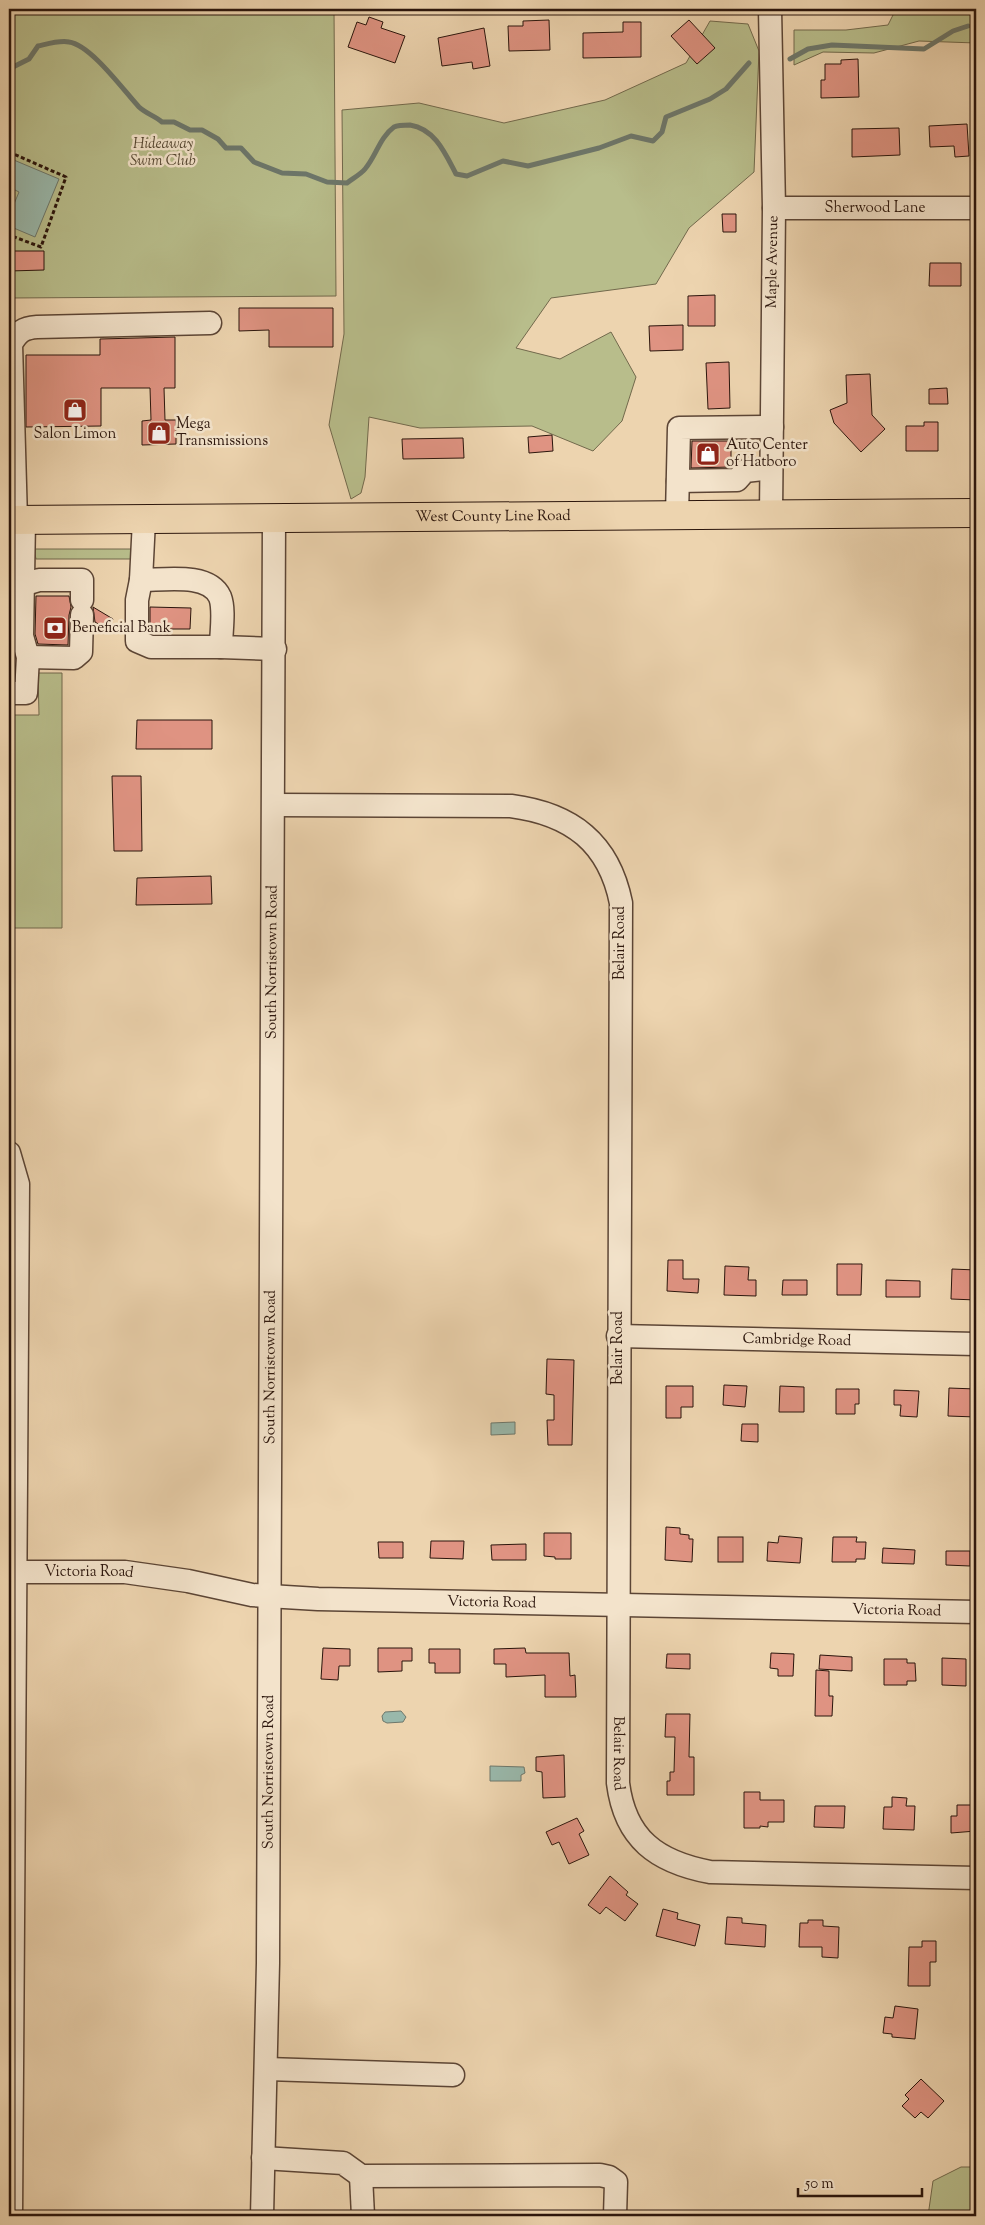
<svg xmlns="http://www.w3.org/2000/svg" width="985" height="2225" font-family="'Sorts Mill Goudy',serif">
<rect width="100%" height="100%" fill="#edd4af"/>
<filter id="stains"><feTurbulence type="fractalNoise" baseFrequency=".004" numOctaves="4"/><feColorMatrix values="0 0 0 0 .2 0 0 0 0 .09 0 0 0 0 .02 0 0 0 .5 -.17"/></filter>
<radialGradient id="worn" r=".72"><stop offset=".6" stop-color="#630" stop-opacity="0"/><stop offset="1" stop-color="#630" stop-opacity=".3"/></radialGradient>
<g fill="#b8bd8b" stroke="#72694c">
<polygon points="9,9 334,9 336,296 9,298"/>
<polygon points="896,9 976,9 976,43 919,41 874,53 823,52 794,65 794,30 846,30 888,25"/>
<polygon points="710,21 748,24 759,51 754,172 689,228 656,284 551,298 516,348 560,359 611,332 636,377 622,421 593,451 532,426 420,428 369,417 365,477 361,493 351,499 329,425 344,334 342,110 419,103 504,123 605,100 686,63"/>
<polygon points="34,549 131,549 137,559 36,559"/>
<polygon points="38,673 62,673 62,928 9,928 9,715 39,715"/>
<polygon points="961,2167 976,2167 976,2216 928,2216 933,2181"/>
</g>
<g fill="#99b8ab" stroke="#6d776b">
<polygon points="9,158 59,179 35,237 9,226 9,216 19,192 9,187"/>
<polygon points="515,1422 515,1434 491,1435 491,1423"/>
<polygon points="401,1711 406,1717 403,1722 387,1723 383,1721 382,1716 385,1712"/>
<polygon points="490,1766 524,1767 525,1773 521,1775 521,1781 490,1781"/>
</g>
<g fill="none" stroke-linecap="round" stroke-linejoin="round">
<g stroke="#6d776b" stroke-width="5">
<polyline points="790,59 808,49 832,45 924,49 953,31 968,26"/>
<path d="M9,69L29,59L38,46C47,44 60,40 69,42C91,45 124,91 139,107C145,113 155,116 162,122H174L190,130H202L218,139L226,148H241L254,162L282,173L306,174L327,182L347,183C352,179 361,174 365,169C376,156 380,137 394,127C398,125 405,125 410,125C435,129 445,153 456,174L467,176L503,161L528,166L599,148L631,136L653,141L662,132L666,117L710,99L726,89L749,63"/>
</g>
</g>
<g fill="#df9382" stroke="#2b150c">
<polygon points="369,17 383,22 381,28 405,36 395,63 348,47 357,22 366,25"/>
<polygon points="549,20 550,50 509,51 508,26 523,26 523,21"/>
<polygon points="689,20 715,48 697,64 671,36"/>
<polygon points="623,22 641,22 641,57 583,58 583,33 623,32"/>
<polygon points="484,28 490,66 473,69 472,62 442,66 438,38"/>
<polygon points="858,59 859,97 821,98 821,80 825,80 825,64 841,64 841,60"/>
<polygon points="967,124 969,156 955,157 954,146 930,147 929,126"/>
<polygon points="899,128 900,155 852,157 852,129"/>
<polygon points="722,214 736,214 736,232 723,232"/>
<polygon points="9,251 44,251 44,270 9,271"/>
<polygon points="930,263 961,263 961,286 929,286"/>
<polygon points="715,295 715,326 688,326 688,296"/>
<polygon points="239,308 333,308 333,347 269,347 269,330 239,331"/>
<polygon points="683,325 683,350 650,351 649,326"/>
<polygon points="175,337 175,388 164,388 165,420 176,420 176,444 142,445 142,421 151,420 150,388 101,388 101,426 26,427 26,355 100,355 100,339"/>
<polygon points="729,362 730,408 708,409 706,363"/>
<polygon points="870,374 872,415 885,429 861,452 834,423 830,410 847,403 846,375"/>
<polygon points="947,388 948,404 929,404 929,389"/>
<polygon points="924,422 938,422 938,451 906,451 906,426 924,426"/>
<polygon points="552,435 553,451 529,453 528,437"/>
<polygon points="463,438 464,458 403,459 402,439"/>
<polygon points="692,441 731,441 731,467 691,468"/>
<polygon points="36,596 69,596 71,607 69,615 68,645 38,644 35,634"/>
<polygon points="93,607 113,619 107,629 95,622"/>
<polygon points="150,607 191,608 190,629 150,629"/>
<polygon points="137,720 212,720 212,749 136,749"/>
<polygon points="112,776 141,776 142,851 114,851"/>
<polygon points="211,876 212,904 136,905 137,878"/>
<polygon points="668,1260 683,1260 683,1279 699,1279 698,1293 667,1291"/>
<polygon points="837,1264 862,1264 861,1295 837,1295"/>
<polygon points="725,1266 749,1267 748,1280 756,1280 756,1296 724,1295"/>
<polygon points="952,1269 976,1270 976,1300 951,1299"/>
<polygon points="783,1280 807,1280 807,1295 782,1295"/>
<polygon points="886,1280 920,1281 920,1297 886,1297"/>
<polygon points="547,1359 574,1360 572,1445 548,1445 547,1420 554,1420 554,1395 546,1394"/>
<polygon points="724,1385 747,1386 745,1407 723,1405"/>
<polygon points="666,1386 693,1386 693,1407 681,1407 681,1418 666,1418"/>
<polygon points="780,1386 804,1387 804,1412 779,1412"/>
<polygon points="949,1388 976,1389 976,1417 948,1416"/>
<polygon points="836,1389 859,1389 859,1404 855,1404 855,1414 836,1414"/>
<polygon points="894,1390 919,1391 917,1417 900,1416 901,1405 894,1405"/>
<polygon points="742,1424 758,1424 758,1442 741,1441"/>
<polygon points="666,1527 680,1528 680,1534 689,1535 689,1539 693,1539 692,1562 665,1560"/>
<polygon points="544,1533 571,1533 571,1559 555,1559 555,1557 544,1556"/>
<polygon points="779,1536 802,1538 800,1563 767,1561 768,1542 778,1543"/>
<rect x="718" y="1537" width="25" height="25"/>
<polygon points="833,1537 857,1537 856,1542 866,1542 865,1559 856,1559 856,1562 832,1562"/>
<polygon points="431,1541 464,1541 463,1559 430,1558"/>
<polygon points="378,1542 403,1542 403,1558 379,1558"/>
<polygon points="526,1544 526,1560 492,1560 491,1545"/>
<polygon points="883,1548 915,1550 914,1564 882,1563"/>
<polygon points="946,1551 970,1551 970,1566 946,1565"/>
<polygon points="323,1648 350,1649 350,1666 339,1666 338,1680 321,1679"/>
<polygon points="378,1648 412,1648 412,1661 402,1661 402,1671 378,1672"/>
<polygon points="525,1648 526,1653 569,1653 570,1676 575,1675 576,1697 545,1697 545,1675 506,1677 506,1664 494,1664 494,1649"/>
<polygon points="429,1649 460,1649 460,1673 435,1673 435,1663 429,1663"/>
<polygon points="771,1653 794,1654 793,1676 778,1676 778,1669 770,1668"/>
<polygon points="667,1654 690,1654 690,1669 666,1668"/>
<polygon points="820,1655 852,1657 852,1671 819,1669"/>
<polygon points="942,1658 966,1659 966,1686 942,1685"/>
<polygon points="884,1659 907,1659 907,1663 915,1663 916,1681 907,1681 907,1685 884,1685"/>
<polygon points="816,1670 829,1671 829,1696 833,1696 832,1716 815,1716"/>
<polygon points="666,1714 690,1714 689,1757 694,1757 694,1795 667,1795 667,1781 670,1781 670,1772 674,1772 675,1737 665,1737"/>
<polygon points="564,1755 565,1797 543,1798 542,1772 536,1771 536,1757"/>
<polygon points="744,1792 760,1792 760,1800 784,1800 784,1822 768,1822 768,1827 760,1826 760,1828 744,1828"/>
<polygon points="892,1797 907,1798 906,1806 915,1806 914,1830 883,1829 884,1807 892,1807"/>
<polygon points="957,1805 976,1805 976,1831 951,1833 951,1816 957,1816"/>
<polygon points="815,1806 845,1806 844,1828 814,1827"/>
<polygon points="577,1818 584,1831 579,1834 589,1855 569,1864 559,1842 552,1845 546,1832"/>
<polygon points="610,1876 628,1892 626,1895 638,1904 625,1921 606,1907 600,1914 588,1905"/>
<polygon points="663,1909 678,1913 677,1919 700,1925 695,1946 656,1936"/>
<polygon points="727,1917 742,1918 742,1923 766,1925 765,1947 725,1944"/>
<polygon points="808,1920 823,1920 823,1926 839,1927 838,1958 822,1957 822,1947 799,1947 800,1923 808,1923"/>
<polygon points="922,1941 936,1941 936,1962 930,1962 930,1986 908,1986 909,1947 922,1947"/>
<polygon points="895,2006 918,2009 915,2039 892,2037 892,2034 883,2033 885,2017 893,2018"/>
<polygon points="921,2079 944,2101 928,2118 921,2112 915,2118 902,2106 909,2099 905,2095"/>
</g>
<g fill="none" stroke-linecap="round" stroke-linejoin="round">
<g stroke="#5c4535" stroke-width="25">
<g id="minor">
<polyline points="770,9 774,208 771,515"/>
<path id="s1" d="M774,208H976"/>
<polyline points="678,481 737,480 745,471 771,468"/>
<polyline points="677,516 679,428 772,427"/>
<path d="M16,520L11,344C18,332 23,328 37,327L210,323"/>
<path d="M144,520L141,580C164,580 209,572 220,597C225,610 221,632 221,647L275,649"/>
<polyline points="141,580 137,600 137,641 151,647 221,647"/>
<polyline points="22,585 39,580 82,580 82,600"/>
<polyline points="28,657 74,658 81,652 82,615"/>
<polyline points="9,693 26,693 28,657 22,636 24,520"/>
<path id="s2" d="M274,805L511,806C572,814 609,843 621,903L618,1783C625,1839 657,1862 710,1872L976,1878"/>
<polyline points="9,1153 18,1184 11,2216"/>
<path id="s3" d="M618,1336L976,1344"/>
<path id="s4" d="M9,1572H125L188,1581L252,1595L318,1599L976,1612"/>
<polyline points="267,2069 453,2075"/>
<polyline points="263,2158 343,2163 361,2176 600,2175 609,2177 616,2182 615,2216"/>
<polyline points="361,2176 363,2216"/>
<path id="s5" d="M262,2216L268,1963L274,519"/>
</g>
</g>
<g stroke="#2b150c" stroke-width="30">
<g id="major">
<path id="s6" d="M9,520L976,513"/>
</g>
</g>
<g stroke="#2b150c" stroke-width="3" stroke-dasharray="4 2.5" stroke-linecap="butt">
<polyline points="9,152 66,177 41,247 9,235"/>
<polyline points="9,191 13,193 9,204"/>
</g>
<use href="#minor" stroke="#f3e3cb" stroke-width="22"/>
<use href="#major" stroke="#edd4af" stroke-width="28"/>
</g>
<defs>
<g id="shop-square" transform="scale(1.25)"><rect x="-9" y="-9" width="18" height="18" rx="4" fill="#8f2418" stroke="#f3e3cb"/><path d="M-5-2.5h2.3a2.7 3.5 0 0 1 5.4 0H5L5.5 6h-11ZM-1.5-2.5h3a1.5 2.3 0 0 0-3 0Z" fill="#fff"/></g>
<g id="bank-square" transform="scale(1.25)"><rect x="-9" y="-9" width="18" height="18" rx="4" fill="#8f2418" stroke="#f3e3cb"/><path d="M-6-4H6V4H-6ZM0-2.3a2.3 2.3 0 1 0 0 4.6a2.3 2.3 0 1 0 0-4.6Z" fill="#fff"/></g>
</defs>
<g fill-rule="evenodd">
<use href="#shop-square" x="75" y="410"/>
<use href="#shop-square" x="159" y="433"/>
<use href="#shop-square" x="708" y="454"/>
<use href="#bank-square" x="55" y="628"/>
</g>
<g text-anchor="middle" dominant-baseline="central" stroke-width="5" stroke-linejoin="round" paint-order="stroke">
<g font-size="15" font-style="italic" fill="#554732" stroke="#f3e3cb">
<text x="163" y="144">Hideaway<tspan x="163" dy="17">Swim Club</tspan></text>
</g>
<g font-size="15" fill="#2b150c" stroke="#f3e3cb">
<text stroke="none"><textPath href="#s1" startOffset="101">Sherwood Lane</textPath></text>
<text transform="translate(773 262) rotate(-89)">Maple Avenue</text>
<text stroke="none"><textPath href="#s6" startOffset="484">West County Line Road</textPath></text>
<text transform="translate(620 943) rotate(-90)">Belair Road</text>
<text stroke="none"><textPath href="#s5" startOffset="1254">South Norristown Road</textPath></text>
<text stroke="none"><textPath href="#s3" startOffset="179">Cambridge Road</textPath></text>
<text transform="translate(618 1348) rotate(-90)">Belair Road</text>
<text stroke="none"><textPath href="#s5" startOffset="849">South Norristown Road</textPath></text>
<text stroke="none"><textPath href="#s4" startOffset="80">Victoria Road</textPath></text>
<text stroke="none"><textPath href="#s4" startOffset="485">Victoria Road</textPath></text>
<text stroke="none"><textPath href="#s4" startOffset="890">Victoria Road</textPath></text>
<text stroke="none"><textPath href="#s2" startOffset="1246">Belair Road</textPath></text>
<text stroke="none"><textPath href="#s5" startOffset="444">South Norristown Road</textPath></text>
</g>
<g font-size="15" fill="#2b150c" stroke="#f3e3cb" text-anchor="start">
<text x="176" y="424">Mega<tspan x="176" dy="17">Transmissions</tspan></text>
<text x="75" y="434" text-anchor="middle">Salon Limon</text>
<text x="726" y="445">Auto Center<tspan x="726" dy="17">of Hatboro</tspan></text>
<text x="72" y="628">Beneficial Bank</text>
</g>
</g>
<rect width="985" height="2225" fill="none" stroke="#edd4af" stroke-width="30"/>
<rect x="10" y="10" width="965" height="2205" fill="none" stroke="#2b150c" stroke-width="2.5"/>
<rect x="15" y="15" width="955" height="2195" fill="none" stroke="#2b150c"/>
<path d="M798 2188v8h124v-8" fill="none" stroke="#2b150c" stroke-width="2.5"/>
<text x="805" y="2188" font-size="15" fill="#2b150c" stroke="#f3e3cb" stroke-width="4" paint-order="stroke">50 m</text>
<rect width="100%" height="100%" filter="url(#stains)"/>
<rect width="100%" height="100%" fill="url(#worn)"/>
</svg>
